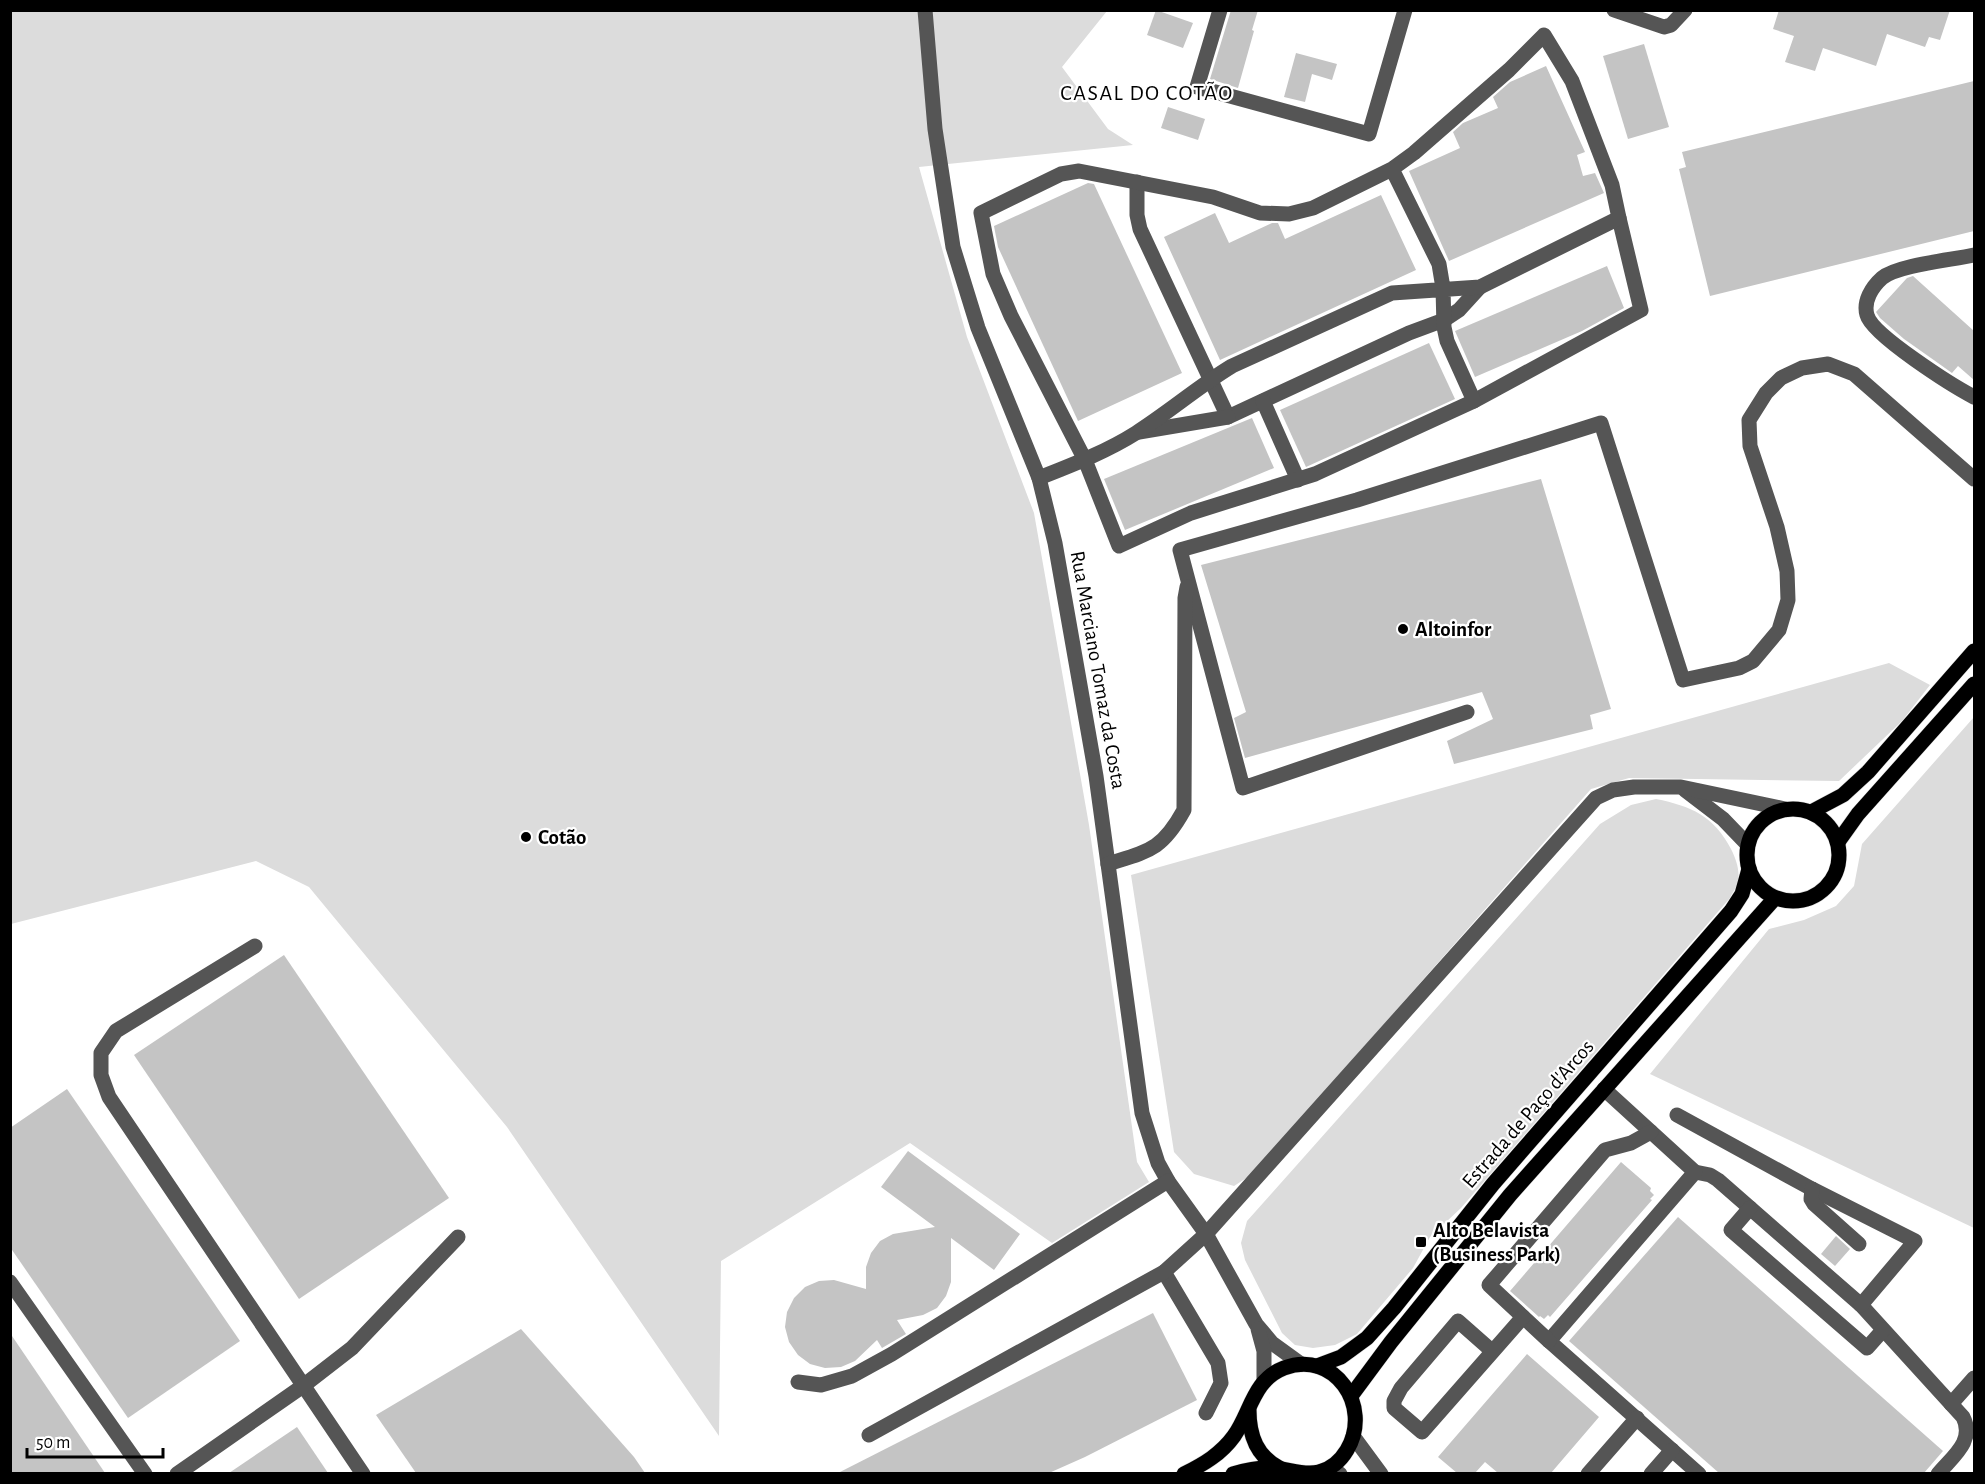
<svg xmlns="http://www.w3.org/2000/svg" width="1985" height="1484" font-family="'Alegreya Sans',sans-serif">
<rect width="100%" height="100%" fill="#fff"/>
<g fill="#dcdcdc">
<polygon points="11,11 1107,11 1062,67 1108,129 1133,145 919,167 967,337 1034,513 1089,825 1137,1162 1149,1182 1052,1243 910,1143 721,1261 719,1436 507,1127 309,887 256,861 11,924"/>
<polygon points="1889,663 1930,685 1902,721 1839,781 1629,778 1591,789 1251,1175 1234,1186 1194,1174 1174,1152 1131,875"/>
<polygon points="1974,717 1974,1228 1650,1074 1769,929 1804,920 1836,906 1854,886 1862,844"/>
<path d="M1656,799C1691,806 1714,816 1731,849C1736,859 1740,870 1738,881C1737,887 1732,893 1730,898L1461,1208L1430,1237L1413,1268L1357,1334L1335,1345L1313,1348L1295,1345L1282,1333L1245,1260L1241,1243L1247,1221L1600,824L1631,805Z"/>
</g>
<g fill="#c4c4c4">
<polygon points="1156,10 1193,23 1183,48 1147,35"/>
<polygon points="1231,10 1258,10 1252,30 1254,31 1238,88 1210,79"/>
<polygon points="1779,10 1950,10 1940,40 1929,37 1925,47 1887,34 1876,66 1823,48 1815,71 1785,62 1794,36 1773,29"/>
<polygon points="1644,44 1669,127 1628,139 1603,56"/>
<polygon points="1296,53 1337,64 1332,80 1312,74 1305,102 1284,97"/>
<polygon points="1546,66 1585,152 1577,155 1583,176 1595,173 1604,193 1449,261 1409,171 1460,148 1453,132 1463,123 1498,108 1493,97 1510,82"/>
<polygon points="1974,81 1974,231 1710,296 1679,169 1686,167 1682,152"/>
<polygon points="1168,107 1205,119 1198,140 1161,128"/>
<polygon points="1088,183 1094,184 1182,373 1078,421 998,247 994,226"/>
<polygon points="1381,195 1416,270 1220,360 1164,237 1215,213 1229,243 1272,223 1278,223 1285,239"/>
<polygon points="1607,266 1624,308 1582,331 1475,377 1455,331"/>
<polygon points="1913,276 1974,331 1974,380 1958,366 1952,373 1938,363 1904,339 1880,318 1876,312 1907,278"/>
<polygon points="1429,343 1455,399 1306,467 1280,410"/>
<polygon points="1252,418 1274,468 1125,530 1104,479"/>
<polygon points="1541,479 1611,709 1590,715 1593,729 1454,764 1447,741 1493,719 1482,692 1245,758 1234,718 1246,712 1201,565"/>
<polygon points="284,955 449,1198 299,1299 134,1055"/>
<polygon points="67,1089 240,1341 128,1418 10,1247 10,1128"/>
<polygon points="908,1151 1020,1234 994,1270 951,1238 951,1282 946,1296 937,1308 923,1315 897,1320 906,1334 882,1348 877,1340 855,1361 841,1367 825,1368 810,1364 798,1355 789,1342 785,1327 787,1312 794,1298 805,1287 819,1281 834,1280 866,1289 866,1267 871,1253 880,1241 893,1234 935,1227 881,1187"/>
<polygon points="1621,1162 1651,1188 1650,1191 1654,1195 1650,1199 1652,1200 1550,1317 1548,1315 1544,1319 1540,1316 1539,1317 1510,1291"/>
<polygon points="1678,1217 1943,1451 1924,1473 1719,1473 1569,1341"/>
<polygon points="1836,1236 1850,1249 1835,1266 1821,1254"/>
<polygon points="1153,1313 1197,1400 1085,1457 1049,1473 838,1473"/>
<polygon points="521,1329 634,1457 645,1473 416,1473 376,1415"/>
<polygon points="10,1333 105,1473 10,1473"/>
<polygon points="1527,1354 1599,1417 1551,1473 1498,1473 1485,1462 1475,1473 1457,1473 1438,1457"/>
<polygon points="297,1427 328,1473 229,1473"/>
</g>
<g fill="none" stroke-linecap="round" stroke-linejoin="round">
<g stroke="#dbdbdb" stroke-width="16">
<g id="major">
<circle cx="1793" cy="855" r="46"/>
<polyline points="1811,812 1843,795 1868,772 1974,651"/>
<polyline points="1838,842 1858,814 1974,684"/>
<polyline points="1317,1366 1341,1357 1352,1349 1367,1338 1394,1308 1493,1184 1731,911 1742,894 1749,869"/>
<polyline points="1351,1396 1391,1342 1510,1195 1775,898"/>
<path d="M1249,1410C1249,1436 1257,1457 1281,1469"/>
<path d="M1184,1474C1204,1464 1221,1454 1234,1436C1251,1412 1253,1380 1284,1368C1334,1349 1373,1406 1347,1450C1341,1460 1331,1469 1319,1472C1304,1476 1289,1469 1274,1468C1261,1467 1246,1470 1233,1474"/>
</g>
</g>
<g stroke="#555" stroke-width="15">
<polyline points="925,10 935,129 953,247 978,328 1039,478 1055,543 1096,776 1142,1113 1158,1163 1168,1181 1206,1234 1256,1324 1272,1343 1301,1364"/>
<polyline points="1220,10 1197,87 1369,134 1405,10"/>
<polyline points="1614,10 1664,27 1671,25 1685,10"/>
<polyline points="1137,182 1137,215 1140,229 1228,417 1409,333 1444,320 1459,310 1480,287"/>
<path d="M1974,255C1952,260 1898,265 1882,278C1872,287 1863,301 1867,315C1872,335 1953,386 1974,397"/>
<polyline points="1263,401 1298,480"/>
<polyline points="1474,401 1641,310 1619,218"/>
<polyline points="1139,432 1228,417"/>
<path d="M1039,478C1072,465 1106,452 1136,433C1169,412 1199,386 1232,366L1392,293L1480,287L1619,218L1612,185L1572,81L1544,35L1509,70L1414,153L1392,169L1313,208L1289,214L1260,213L1213,197L1079,171L1061,174L981,213L993,274L1011,316L1085,460L1119,546L1191,513L1315,474L1474,401L1447,341L1444,327L1443,288L1439,264L1392,169"/>
<polyline points="1467,712 1243,788 1180,550 1357,500 1601,423 1683,680 1739,668 1753,661 1779,630 1788,600 1787,571 1777,527 1750,446 1749,420 1766,393 1781,378 1802,368 1828,364 1854,374 1974,479"/>
<polyline points="1685,790 1723,819 1748,845"/>
<path d="M1108,864C1149,851 1162,850 1184,810L1185,598L1187,587"/>
<polyline points="255,946 116,1031 101,1053 101,1075 109,1097 363,1474"/>
<path d="M1604,1089L1695,1172L1710,1175L1718,1180L1861,1305L1963,1417C1975,1441 1953,1456 1938,1474"/>
<polyline points="1677,1115 1812,1189 1915,1241 1861,1305"/>
<polyline points="1695,1172 1549,1341 1699,1474"/>
<polyline points="1812,1189 1811,1199 1814,1204 1859,1244"/>
<polyline points="1750,1208 1731,1230 1867,1348 1883,1330"/>
<polyline points="1164,1272 1218,1363 1221,1383 1206,1413"/>
<polyline points="10,1282 145,1474"/>
<polyline points="1258,1329 1264,1351 1264,1381"/>
<polyline points="1549,1341 1489,1285 1605,1150 1631,1143 1651,1132"/>
<polyline points="1492,1351 1458,1321 1401,1388 1394,1401 1394,1408 1422,1432 1523,1317"/>
<polyline points="798,1382 821,1385 852,1376 892,1354 1168,1181"/>
<polyline points="1951,1404 1974,1378"/>
<polyline points="869,1435 1164,1272 1206,1234 1596,798 1613,790 1634,787 1681,787 1785,809"/>
<polyline points="1353,1436 1381,1474"/>
<polyline points="1319,1472 1340,1474"/>
<polyline points="177,1474 303,1386 352,1348 458,1237"/>
<polyline points="1588,1474 1637,1418"/>
<polyline points="1651,1474 1672,1450"/>
</g>
<use href="#major" stroke="#000" stroke-width="15"/>
</g>
<g fill="#000" stroke="#fff" stroke-width="2">
<circle cx="1403" cy="629" r="6"/>
<circle cx="526" cy="837" r="6"/>
<rect x="1415" y="1236" width="12" height="12" rx="3"/>
</g>
<g text-anchor="middle" dominant-baseline="central" stroke-width="4.5" stroke-linejoin="round" paint-order="stroke">
<g font-size="21" font-weight="bold" fill="#000" stroke="#fff" text-anchor="start">
<text x="1415" y="629">Altoinfor</text>
<text x="538" y="837">Cotão</text>
<text x="1433" y="1230">Alto Belavista<tspan x="1433" dy="24">(Business Park)</tspan></text>
</g>
<g font-size="21" fill="#000" stroke="#fff">
<text transform="translate(1098 670) rotate(80)">Rua Marciano Tomaz da Costa</text>
<text transform="translate(1528 1114) rotate(-49)">Estrada de Paço d'Arcos</text>
</g>
<g font-size="22" letter-spacing="1.5" fill="#000" stroke="#fff">
<text x="1147" y="93">CASAL DO COTÃO</text>
</g>
</g>
<rect width="1985" height="1484" fill="none" stroke="#000000" stroke-width="24"/>
<path d="M27 1448v9h136v-9" fill="none" stroke="#000000" stroke-width="3"/>
<text x="36" y="1448" font-size="18" fill="#000000" stroke="#ffffff" stroke-width="4.5" paint-order="stroke">50 m</text>
</svg>
